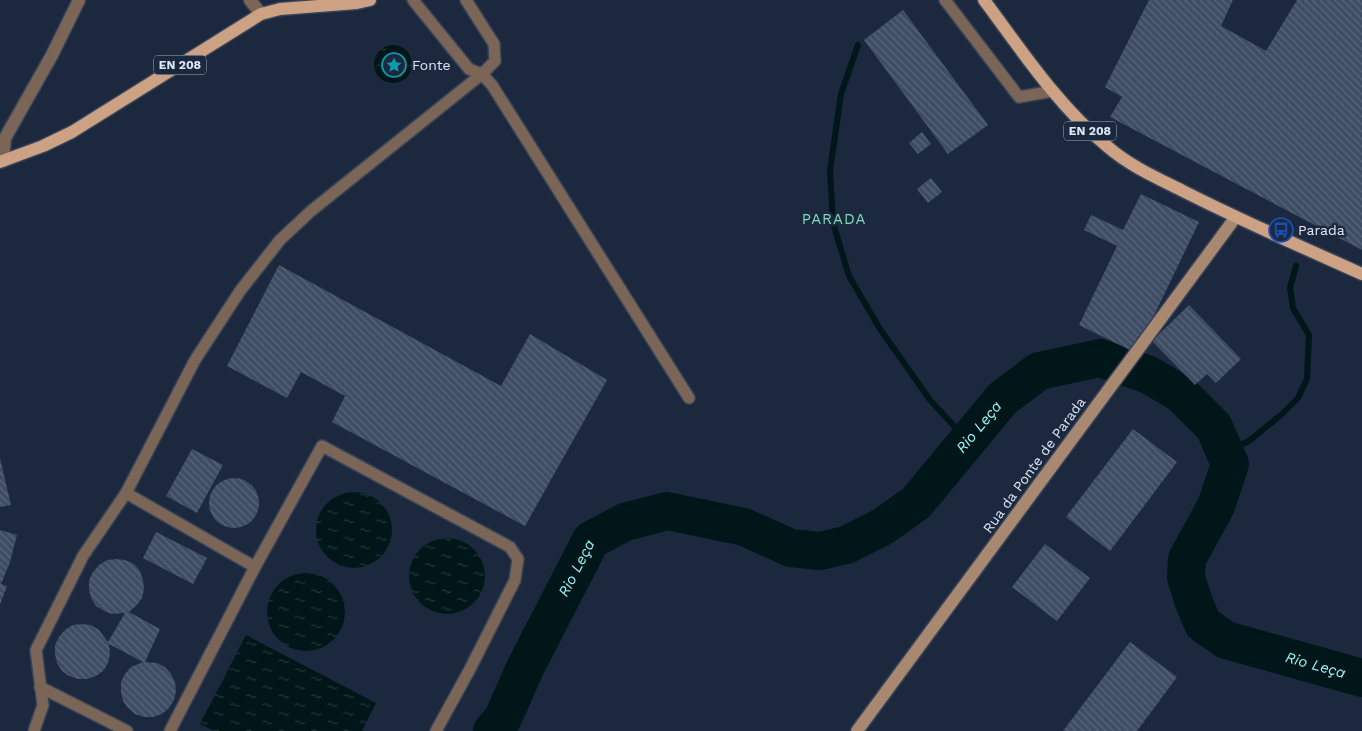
<svg xmlns="http://www.w3.org/2000/svg" width="1362" height="731" font-family="'Work Sans',sans-serif">
<defs>
<pattern id="water-ripples" width="26" height="14" patternUnits="userSpaceOnUse" patternTransform="scale(1.25)"><rect width="26" height="14" fill="#001618"/><path d="M2 4q2-2 4 0t4 0M15 11q2-2 4 0t4 0" fill="none" stroke="#25383a"/></pattern>
<pattern id="building-back-hatch" width="6" height="6" patternUnits="userSpaceOnUse" patternTransform="scale(1.25)"><rect width="6" height="6" fill="#3e4c64"/><path d="M-1 5l2 2M0 0l6 6M5-1l2 2" fill="none" stroke="#59667b"/></pattern>
</defs>
<rect width="100%" height="100%" fill="#1b283e"/>
<g fill="url(#water-ripples)">
<circle cx="393" cy="64" r="19"/>
<circle cx="354" cy="530" r="38"/>
<circle cx="447" cy="576" r="38"/>
<circle cx="306" cy="612" r="39"/>
<polygon points="246,635 376,703 362,731 214,731 200,724"/>
</g>
<g fill="none" stroke-linecap="round" stroke-linejoin="round">
<g stroke="#001618" stroke-width="6">
<polyline points="858,45 841,94 830,171 833,223 849,276 880,329 930,400 968,441"/>
<polyline points="1225,452 1249,441 1281,415 1298,398 1307,379 1309,335 1293,308 1290,288 1296,266"/>
</g>
<path stroke="#001618" stroke-width="38" id="s1" d="M492,731L503,718L525,668L591,540L625,522L667,511L744,527L791,548L820,551L846,545L882,527L916,503L1002,399L1039,371L1100,358L1149,375L1181,394L1214,427L1230,464L1216,506L1187,559L1186,577L1193,600L1203,624L1226,640L1362,678"/>
</g>
<g fill="url(#building-back-hatch)">
<polygon points="1149,0 1233,0 1221,26 1266,51 1297,0 1362,0 1362,250 1110,117 1122,97 1105,87"/>
<polygon points="903,10 988,125 948,154 864,40"/>
<polygon points="922,132 931,144 918,154 909,143"/>
<polygon points="931,178 942,192 928,203 917,189"/>
<polygon points="1141,194 1199,222 1136,353 1079,325 1117,246 1084,230 1091,215 1123,230"/>
<polygon points="279,265 501,386 530,334 607,380 525,526 332,422 345,396 301,372 287,398 227,366"/>
<polygon points="1189,305 1241,359 1216,383 1207,374 1195,385 1152,341"/>
<polygon points="1133,429 1177,462 1110,551 1066,517"/>
<polygon points="192,449 223,465 197,513 166,496"/>
<polygon points="0,458 11,505 0,507"/>
<circle cx="234" cy="503" r="25"/>
<polygon points="0,530 17,535 10,562 1,584 7,586 0,605"/>
<polygon points="156,532 207,558 193,584 143,558"/>
<polygon points="1045,544 1090,578 1057,621 1012,587"/>
<polygon points="116,559 125,560 134,564 140,571 143,580 144,589 142,598 137,605 129,612 160,629 145,662 157,663 165,667 171,674 175,682 176,691 174,700 169,708 162,714 153,717 144,717 135,714 128,708 123,701 121,692 121,682 125,674 131,667 143,662 109,644 110,654 108,663 103,671 96,676 87,679 78,679 69,676 62,671 57,663 55,654 55,645 59,637 65,630 73,625 82,624 91,625 99,630 108,642 125,613 112,614 104,611 96,606 91,598 89,589 89,580 93,572 99,565 107,560"/>
<polygon points="1130,642 1177,677 1137,731 1063,731"/>
</g>
<g fill="none" stroke-linecap="round" stroke-linejoin="round">
<g stroke="#364358" stroke-width="14">
<g id="service">
<polyline points="413,0 469,69 482,74 492,85 689,398"/>
<polyline points="945,0 1019,97 1053,91"/>
<polyline points="126,493 255,567 322,446 510,547 518,559 515,580 470,669 436,731"/>
<polyline points="40,687 127,731"/>
<polyline points="34,731 43,705 36,650 83,556 126,493 195,360 240,291 280,240 311,211 482,74 495,61 494,44 466,0"/>
<polyline points="170,731 255,567"/>
</g>
</g>
<g stroke="#364358" stroke-width="15">
<g id="minor">
<polyline points="250,0 261,14"/>
<polyline points="3,161 5,138 52,55 79,0"/>
</g>
</g>
<g stroke="#364358" stroke-width="15">
<polyline id="secondary" points="857,731 1235,218"/>
</g>
<g stroke="#364358" stroke-width="15">
<g id="primary">
<path d="M984,0C1022,51 1058,106 1108,147C1130,166 1157,178 1183,191C1242,221 1302,247 1362,274"/>
<polyline points="0,162 43,146 72,132 261,14 280,9 357,3 370,0"/>
</g>
</g>
<use href="#service" stroke="#7a6557" stroke-width="11"/>
<use href="#minor" stroke="#7a6557" stroke-width="12"/>
<use href="#secondary" stroke="#a88870" stroke-width="12"/>
<use href="#primary" stroke="#cda284" stroke-width="12"/>
</g>
<defs>
<g id="sight-ring" transform="scale(1.25)"><circle r="9.5" fill="#1b283e" stroke="#0f9aa8" stroke-width="1.5"/><path d="M0-6L1.8-2.2L6-1.7L2.9 1.2L3.7 5.4L0 3.3L-3.7 5.4L-2.9 1.2L-6-1.7L-1.8-2.2Z" fill="#0f9aa8"/></g>
<g id="bus-ring" transform="scale(1.25)"><circle r="9.5" fill="#1b283e" stroke="#1a4fb4" stroke-width="1.5"/><path d="M-5-6H5V4H4V6H2V4H-2V6H-4V4H-5ZM-3.5-4V0h7V-4ZM-3.5 1.2v1.5H-2V1.2ZM2 1.2v1.5H3.5V1.2Z" fill="#1a4fb4"/></g>
</defs>
<g fill-rule="evenodd">
<use href="#sight-ring" x="394" y="65"/>
<use href="#bus-ring" x="1281" y="230"/>
</g>
<g text-anchor="middle" dominant-baseline="central" stroke-width="5" stroke-linejoin="round" paint-order="stroke">
<g fill="#1b283e" stroke="#a4aebf" stroke-width="1">
<rect x="154" y="55.5" width="52" height="19" rx="4"/>
<rect x="1064" y="121.5" width="52" height="19" rx="4"/>
</g>
<g font-size="12" font-weight="bold" fill="#dee7f6">
<text x="180" y="65">EN 208</text>
<text x="1090" y="131">EN 208</text>
</g>
<g font-size="14" fill="#dee7f6" stroke="#1b283e" text-anchor="start">
<text x="412" y="65">Fonte</text>
<text x="1298" y="230">Parada</text>
</g>
<g font-size="14" fill="#dee7f6" stroke="#1b283e">
<text transform="translate(1034 465) rotate(-54)">Rua da Ponte de Parada</text>
</g>
<g font-size="15" letter-spacing="1" fill="#81dab8" stroke="#1b283e">
<text x="834" y="219">PARADA</text>
</g>
<g font-size="15" font-style="italic" fill="#9bf3fa" stroke="#1b283e">
<text stroke="none"><textPath href="#s1" startOffset="664">Rio Leça</textPath></text>
<text stroke="none"><textPath href="#s1" startOffset="184">Rio Leça</textPath></text>
<text stroke="none"><textPath href="#s1" startOffset="1279">Rio Leça</textPath></text>
</g>
</g>
</svg>
